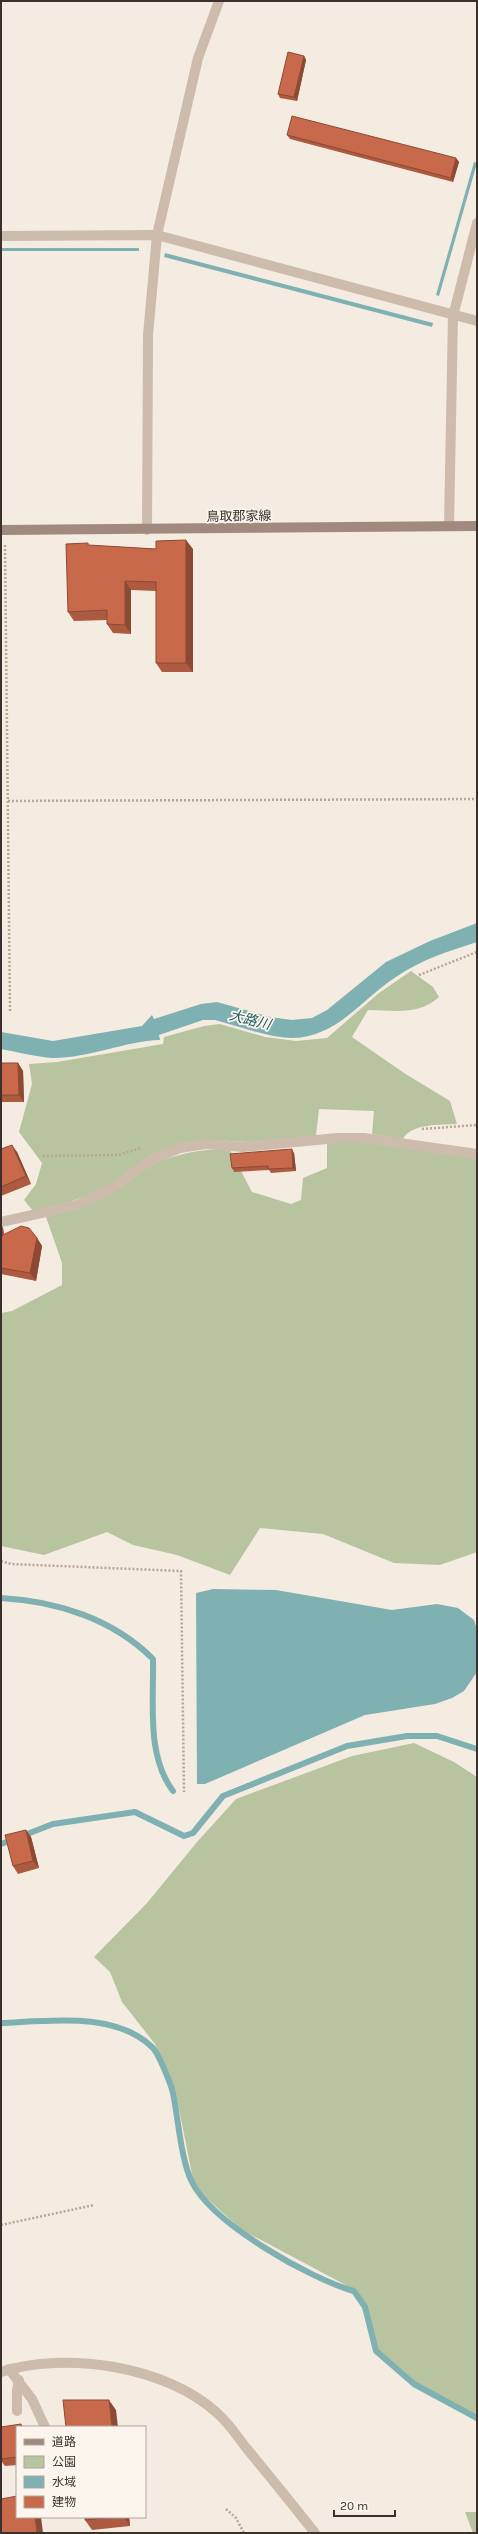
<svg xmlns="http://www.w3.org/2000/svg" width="478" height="2534" font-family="Karla,'Noto Sans JP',sans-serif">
<rect width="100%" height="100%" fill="#f4ebe1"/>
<g fill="#b8c4a0">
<path d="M411,971L433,987L439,997C418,1016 395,1010 368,1010L352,1037L404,1073L450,1101L457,1124C442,1125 411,1123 403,1139L372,1134L374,1111L319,1109L316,1136L246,1142L212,1140L183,1143L151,1155L104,1189L75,1200L34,1212L24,1200L36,1184L42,1163L19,1132L32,1084L29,1064L57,1062L163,1044L164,1037L204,1026L220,1024L265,1037L296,1041L327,1038L379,993Z"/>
<path d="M336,1142L372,1143L477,1158V1552L440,1565L394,1563L323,1534L260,1528L230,1575L177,1555L133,1545L107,1532L44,1555L1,1546V1313L12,1311L62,1285V1263L46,1217C101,1190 168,1144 230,1150L252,1192L291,1204L301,1200L303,1178L327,1168V1144Z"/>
<polygon points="414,1743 454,1762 477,1777 477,2416 414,2382 377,2349 367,2306 355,2290 242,2230 204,2196 193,2179 175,2089 155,2044 122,2002 110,1972 94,1957 147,1903 197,1842 236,1799 352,1756"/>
<polygon points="465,2512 477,2512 477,2533 473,2533"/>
</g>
<g fill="#7fb0b2">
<polygon points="474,162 477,163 439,296 436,295"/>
<rect x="1" y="248" width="138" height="3"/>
<polygon points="165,253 433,323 432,327 164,257"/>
<path d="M477,923V942C449,951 420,960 396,977C362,999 337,1037 293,1038C268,1038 239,1026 215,1020H203L159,1035L160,1040C125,1041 90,1058 53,1058C36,1057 18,1052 1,1049V1032L53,1041L142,1026L152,1015L154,1019L201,1004L217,1002L270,1017L292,1020L312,1018L327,1010L386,962L430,941Z"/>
<polygon points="213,1589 276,1590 392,1610 437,1604 458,1608 474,1620 477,1630 477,1672 464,1691 452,1698 435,1704 365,1715 205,1784 197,1784 196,1593"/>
</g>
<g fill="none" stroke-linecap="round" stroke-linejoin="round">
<g stroke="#7fb0b2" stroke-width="6">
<path d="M1,1598C57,1601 113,1619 153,1659C154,1702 146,1755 173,1791"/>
<polyline points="1,1844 53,1824 135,1812 184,1836 193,1833 223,1796 347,1746 407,1736 437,1736 477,1749"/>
<path d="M1,2023C48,2021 115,2011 152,2047C158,2052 171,2084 173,2093C178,2117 181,2161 192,2182C212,2223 310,2279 354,2291L365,2307L376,2351L414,2384L477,2418"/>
</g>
<g stroke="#b9a596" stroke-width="2.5" stroke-dasharray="2 2" stroke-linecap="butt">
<polyline points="5,545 10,1012"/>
<polyline points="8,801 477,799"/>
<polyline points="419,975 477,952"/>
<polyline points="422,1129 477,1125"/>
<polyline points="43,1156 118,1155 141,1148"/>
<polyline points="1,1561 11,1564 181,1571 184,1792"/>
<polyline points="1,2225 94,2205"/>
<polyline points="226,2509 236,2518 244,2533"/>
</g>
<g stroke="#cdbbac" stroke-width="10">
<polyline points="9,2369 32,2399 45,2427"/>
<path d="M1,2372C64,2351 167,2366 217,2413C229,2423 238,2438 248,2450C271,2478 293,2505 315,2533"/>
<polyline points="17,2411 17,2391 19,2380"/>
</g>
<g stroke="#cdbbac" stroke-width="10">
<polyline points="1,236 157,235 477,321"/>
<polyline points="449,526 453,316 477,223"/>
<polyline points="147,530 148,335 157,235 198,58 219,1"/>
<polyline points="1,1222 77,1205 111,1189 153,1159 180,1148 205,1144 243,1147 337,1138 364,1138 477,1154"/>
</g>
<polyline stroke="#a18a7d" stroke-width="10" points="1,530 477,526"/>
</g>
<g fill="#ac5a40">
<polygon points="304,56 306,60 297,101 280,98 278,94"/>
<polygon points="287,135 456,158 459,162 453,182 290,139"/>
<polygon points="89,545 156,549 193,549 193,672 162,672 156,663 156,591 131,590 131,634 113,633 107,624 107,620 74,621 68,612"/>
<polygon points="1,1063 18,1063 23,1071 24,1102 1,1102"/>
<polygon points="1,1149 17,1152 31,1184 1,1196"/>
<polygon points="294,1153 296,1171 271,1173 269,1170 234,1172 232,1168"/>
<polygon points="1,1225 3,1228 4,1235 37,1238 42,1246 36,1281 1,1274"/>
<polygon points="26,1830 31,1837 39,1868 18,1874 13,1866"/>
<polygon points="1,2427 17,2427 17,2465 5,2466 1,2461"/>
<polygon points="85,2517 129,2517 130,2526 92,2530 85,2520"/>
</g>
<g fill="#8c4a34">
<polygon points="304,56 306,60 297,101 294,97"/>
<polygon points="456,158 459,162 453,182 451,178"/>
<polygon points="186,540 193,549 193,672 186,663"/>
<polygon points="125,581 131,590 131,634 125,625"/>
<polygon points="18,1063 23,1071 24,1102 19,1095"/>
<polygon points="12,1145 17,1152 31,1184 26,1176"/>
<polygon points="292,1149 294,1153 296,1171 293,1168"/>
<polygon points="1,1204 2,1215 1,1214"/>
<polygon points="1,1225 3,1228 5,1245 1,1239"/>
<polygon points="37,1238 42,1246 36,1281 30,1273"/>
<polygon points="26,1830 31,1837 39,1868 33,1861"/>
<polygon points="109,2400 116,2410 118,2427 112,2427"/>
<polygon points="35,2517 41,2517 43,2533 37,2533"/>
<polygon points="124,2517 129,2517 130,2526"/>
</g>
<g fill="#c8694b" stroke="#8c4a34">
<polygon points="288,52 304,56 294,97 278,94"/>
<polygon points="292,116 456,158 451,178 287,135"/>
<polygon points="186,540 186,663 156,663 156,582 125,581 125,625 107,624 107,610 68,612 66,544 88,543 88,545 156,549 156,541"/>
<polygon points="1,1063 18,1063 19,1095 1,1095"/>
<polygon points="12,1145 26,1176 1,1187 1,1149"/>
<polygon points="292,1149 293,1168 268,1169 268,1166 232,1168 230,1154"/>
<polygon points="21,1226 29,1228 37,1238 30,1273 1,1268 1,1236"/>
<polygon points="26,1830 33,1861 13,1866 5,1835"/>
<polygon points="63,2400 109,2400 112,2427 66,2427"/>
<polygon points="21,2424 22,2427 17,2427 17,2457 1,2459 1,2427"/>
<polygon points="17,2496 17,2517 35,2517 37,2533 1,2533 1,2499"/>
<polygon points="85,2517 114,2517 85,2520"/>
</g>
<g text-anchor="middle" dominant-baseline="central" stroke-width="3.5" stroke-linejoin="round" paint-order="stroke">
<g font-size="13" fill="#3b302b" stroke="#fbf5ee">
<text transform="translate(239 516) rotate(-1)">鳥取郡家線</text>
</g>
<g font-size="14" font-style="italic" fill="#1f5a5e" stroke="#fbf5ee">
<text transform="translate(250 1020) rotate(14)">大路川</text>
</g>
</g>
<rect width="478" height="2534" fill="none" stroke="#3b302b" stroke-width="4"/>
<rect x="16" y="2426" width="130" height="92" fill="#fbf5ee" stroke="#aea6a0"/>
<rect x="24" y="2439" width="20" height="6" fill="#a18a7d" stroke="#aea6a0"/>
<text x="52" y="2446" font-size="12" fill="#3b302b">道路</text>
<rect x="24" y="2456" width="20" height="12" fill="#b8c4a0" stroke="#aea6a0"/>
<text x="52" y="2466" font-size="12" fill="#3b302b">公園</text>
<rect x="24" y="2476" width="20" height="12" fill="#7fb0b2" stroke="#aea6a0"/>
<text x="52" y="2486" font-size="12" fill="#3b302b">水域</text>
<rect x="24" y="2496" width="20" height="12" fill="#c8694b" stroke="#aea6a0"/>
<text x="52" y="2506" font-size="12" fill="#3b302b">建物</text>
<path d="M334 2510v6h61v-6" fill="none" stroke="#3b302b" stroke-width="2"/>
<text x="340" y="2510" font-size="12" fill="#3b302b" stroke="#fbf5ee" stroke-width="3" paint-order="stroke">20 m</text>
</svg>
